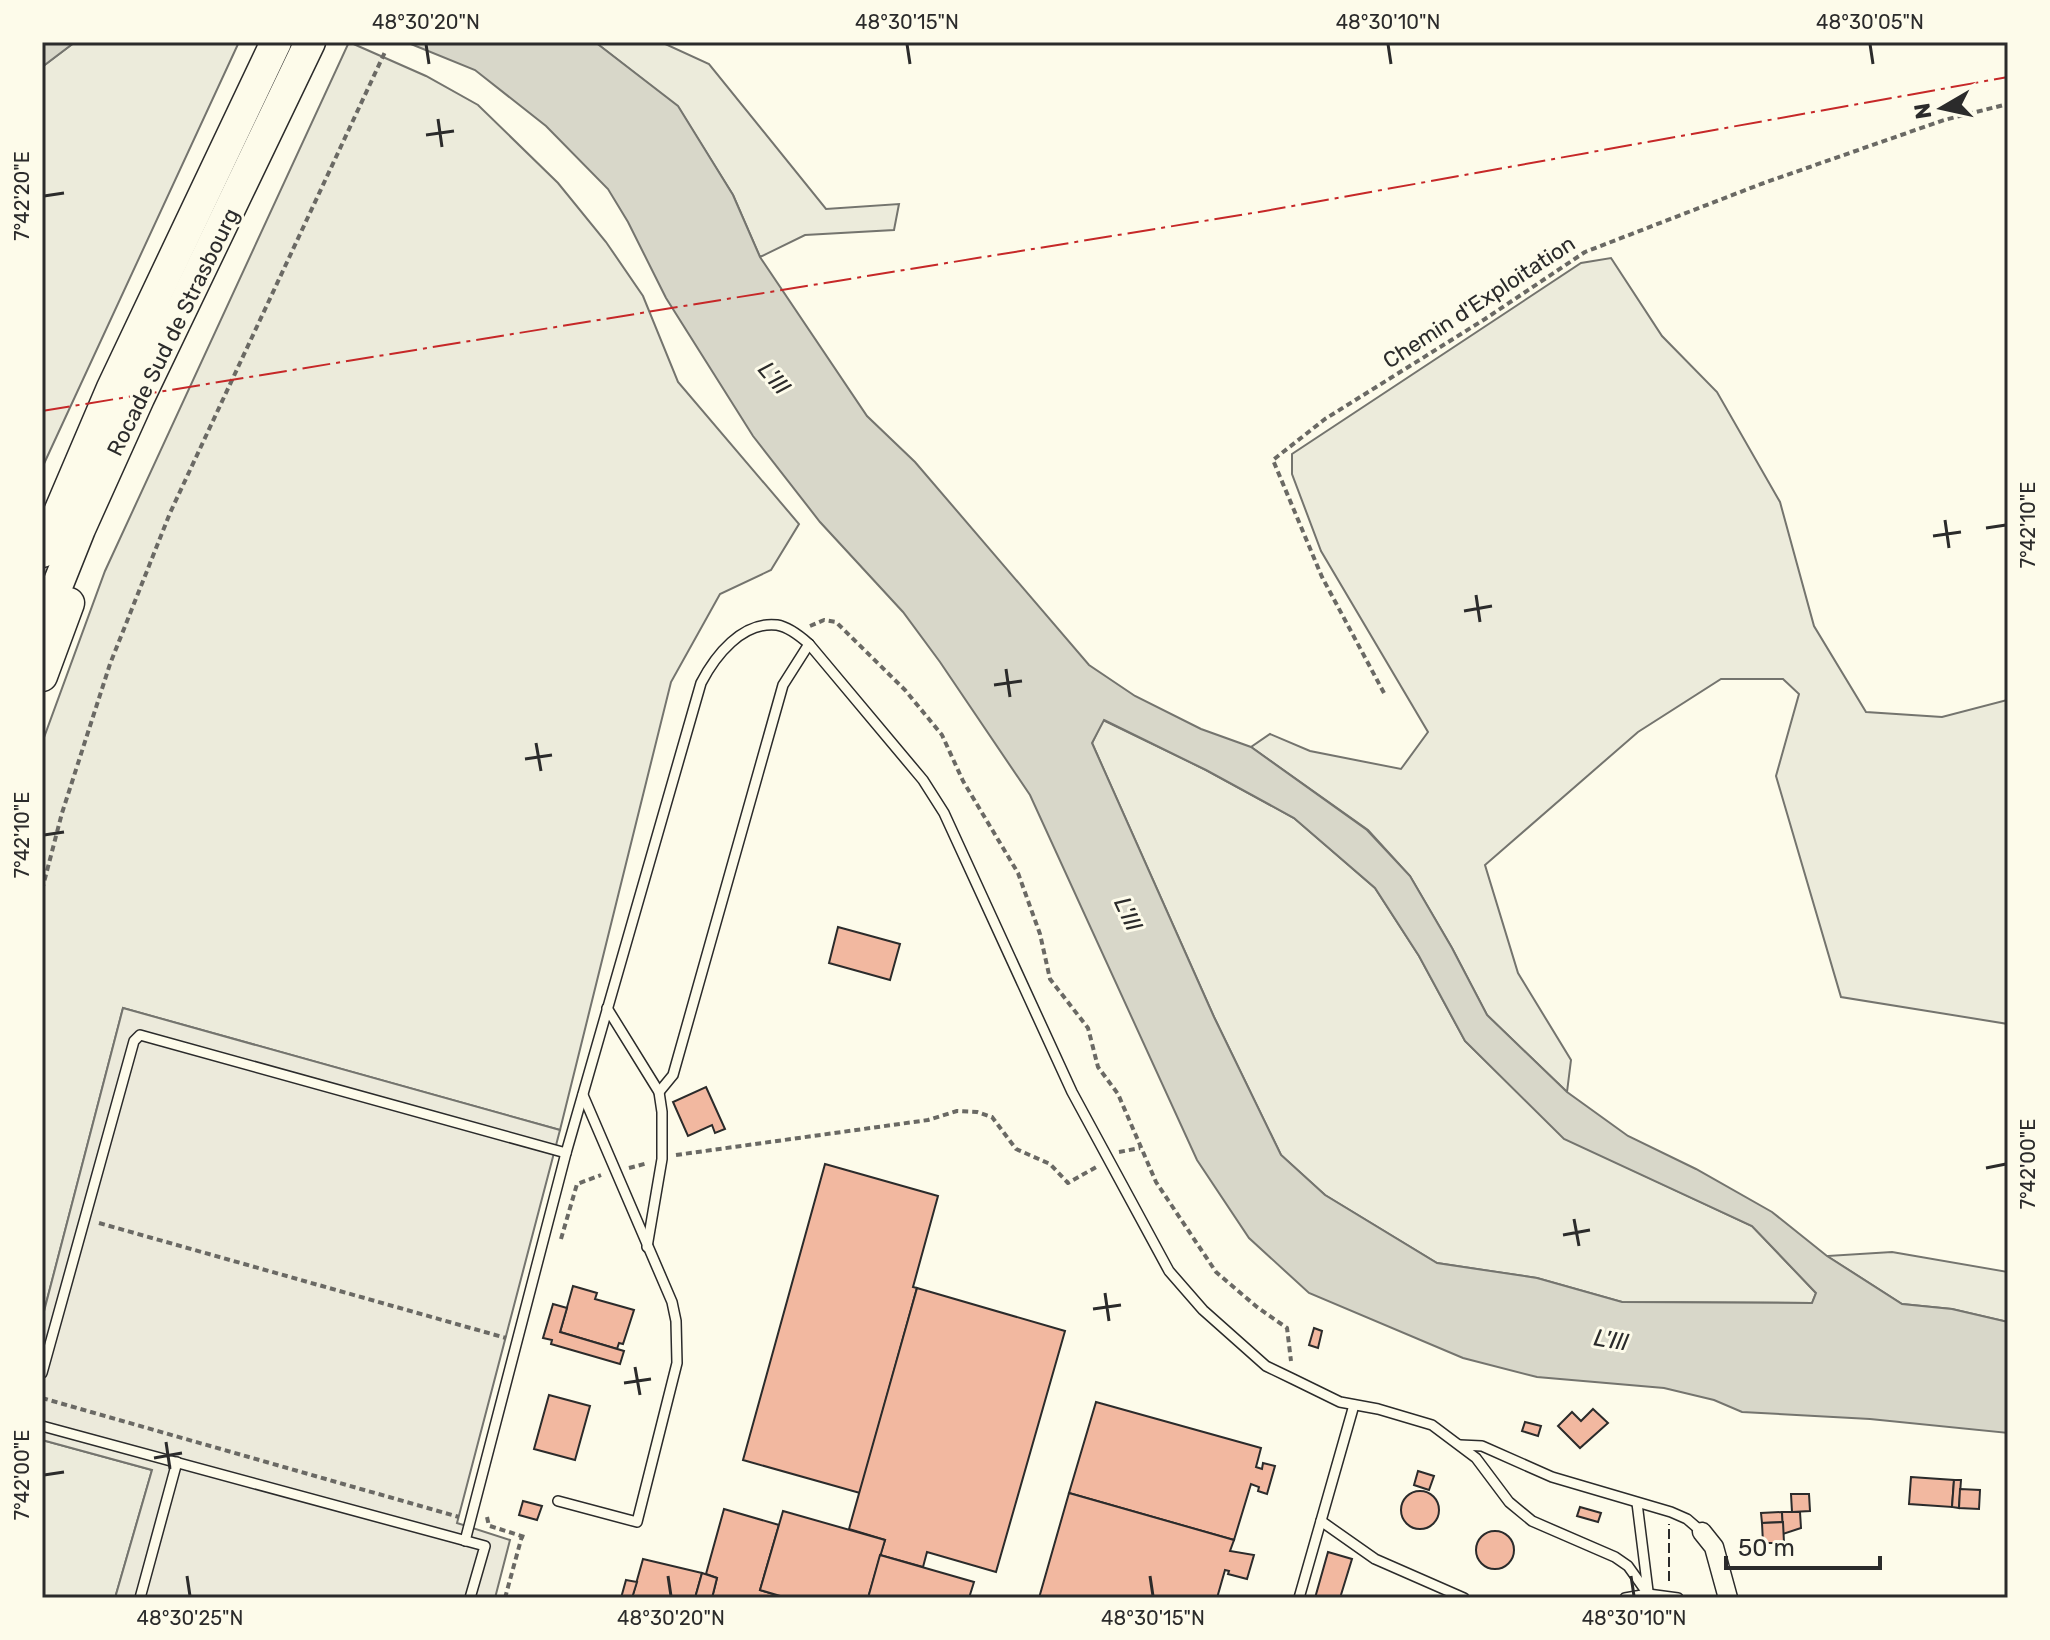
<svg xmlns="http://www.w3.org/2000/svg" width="2050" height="1640" font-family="Rubik,sans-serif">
<rect width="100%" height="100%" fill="#fdfbea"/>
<g fill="#ecebdb" stroke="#74746e" stroke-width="2">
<polygon points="75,42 239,42 42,468 42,67"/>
<polygon points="349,42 426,76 478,105 558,183 606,242 643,296 678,382 799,524 771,570 720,594 671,682 560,1130 123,1008 42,1319 42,743 105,571"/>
<polygon points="595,42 661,42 709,64 826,209 899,204 894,230 805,235 760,257 733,195 678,107"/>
<polygon points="1611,258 1662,336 1717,392 1780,502 1814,626 1866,712 1942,717 2007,700 2008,1024 1841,997 1776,776 1799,694 1783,679 1721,679 1638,732 1485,865 1518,973 1571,1060 1567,1092 1487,1015 1452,948 1410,876 1368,830 1251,747 1270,734 1310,751 1401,769 1428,732 1321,551 1292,474 1292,454 1581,263"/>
<polygon points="1103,720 1206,770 1294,818 1375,888 1419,956 1465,1041 1564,1138 1752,1226 1816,1293 1812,1303 1622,1302 1537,1278 1437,1263 1325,1195 1281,1155 1214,1017 1092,743"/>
<polygon points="1892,1252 2008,1272 2008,1322 1952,1309 1902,1304 1827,1256"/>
<polygon points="42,1440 152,1470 115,1598 42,1598"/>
</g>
<polygon fill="#eceadb" stroke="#74746e" stroke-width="2" points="123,1008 560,1130 457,1523 510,1540 495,1598 115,1598 152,1470 42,1440 42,1319"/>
<g fill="#d8d7c9" stroke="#74746e" stroke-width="2" fill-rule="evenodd">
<polygon points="42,42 75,42 42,67"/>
<path d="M406,42H595L678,106L733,195L760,257L867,416L915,462L1089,665L1135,696L1201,729L1251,747L1367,830L1410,876L1452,948L1487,1015L1567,1092L1628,1136L1696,1169L1772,1212L1827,1256L1902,1304L1952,1309L2008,1322V1433L1870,1419L1742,1412L1714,1400L1664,1388L1537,1377L1463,1358L1309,1293L1249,1238L1197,1160L1030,795L940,662L903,612L820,522L753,436L666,298L628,222L608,189L546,126L475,70ZM1104,720L1206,770L1294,818L1375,888L1419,956L1465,1041L1564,1139L1752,1226L1816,1293L1812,1303L1622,1302L1537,1278L1437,1263L1325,1195L1281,1155L1214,1017L1092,743Z"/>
</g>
<g fill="#f2b8a0" stroke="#2b2b2b" stroke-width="2">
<polygon points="838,927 900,944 890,980 829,963"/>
<polygon points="706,1087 725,1129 715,1133 712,1125 688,1136 673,1102"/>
<polygon points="825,1164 938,1196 913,1287 917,1288 860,1493 743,1460"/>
<polygon points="573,1286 597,1293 595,1299 634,1310 623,1344 619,1343 617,1349 560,1332"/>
<polygon points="917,1288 1065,1331 996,1572 927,1552 923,1567 880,1555 885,1540 849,1529"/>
<polygon points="553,1304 567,1308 560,1332 624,1351 620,1364 551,1344 552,1340 543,1338"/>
<polygon points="1314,1328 1322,1331 1318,1348 1309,1345"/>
<polygon points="549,1395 590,1406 575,1460 534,1449"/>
<polygon points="1096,1402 1261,1448 1256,1467 1262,1469 1263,1463 1275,1466 1267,1494 1258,1491 1259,1487 1251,1484 1234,1540 1069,1493"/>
<polygon points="1593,1409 1608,1423 1580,1448 1558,1426 1572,1412 1581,1421"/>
<polygon points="1525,1422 1541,1426 1538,1436 1522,1431"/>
<polygon points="1418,1471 1434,1476 1429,1490 1414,1485"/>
<polygon points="1911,1477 1954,1480 1952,1507 1909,1504"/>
<polygon points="1954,1480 1961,1480 1959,1508 1952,1507"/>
<polygon points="1960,1489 1980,1490 1979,1509 1959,1508"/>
<circle cx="1420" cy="1510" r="19"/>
<polygon points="1069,1493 1234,1540 1230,1551 1254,1555 1247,1579 1228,1574 1229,1571 1225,1570 1217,1598 1039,1598"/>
<polygon points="1791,1494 1809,1494 1810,1511 1792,1512"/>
<polygon points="523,1501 542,1506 537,1520 519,1515"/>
<polygon points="1580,1507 1601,1513 1598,1522 1577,1516"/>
<polygon points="724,1509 779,1525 760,1590 787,1598 712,1598 717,1578 706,1574"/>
<polygon points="783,1511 885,1540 868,1598 787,1598 760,1590"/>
<polygon points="1782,1512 1783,1522 1762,1523 1761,1513"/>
<polygon points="1782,1512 1800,1512 1801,1528 1783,1534"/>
<polygon points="1783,1522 1784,1543 1763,1543 1762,1523"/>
<circle cx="1495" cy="1550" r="19"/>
<polygon points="1328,1552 1352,1559 1340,1598 1315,1598"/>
<polygon points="880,1555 974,1582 969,1598 868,1598"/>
<polygon points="643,1559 702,1573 695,1598 632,1598"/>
<polygon points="702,1573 717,1578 712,1598 695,1598"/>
<polygon points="626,1580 637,1582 632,1598 621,1598"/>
</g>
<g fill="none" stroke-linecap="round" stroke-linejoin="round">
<g stroke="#2b2b2b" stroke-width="12">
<g id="service">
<polyline points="607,1008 659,1092 662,1112 662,1159 647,1247"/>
<polyline points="659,1092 673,1075 783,685 809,644"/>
<polyline points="42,1373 134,1041 140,1035 566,1153"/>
<polyline points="42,1426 485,1546 470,1598"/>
<polyline points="1460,1445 1482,1446 1552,1477 1671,1512 1687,1519 1702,1532"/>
<polyline points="558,1501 637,1522 677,1363 676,1321 672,1302 583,1095"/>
<polyline points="1637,1503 1648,1591"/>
<polyline points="1321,1521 1375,1559 1464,1598"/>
<path d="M465,1541L566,1153L701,683C715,656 742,621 777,625C789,627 800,636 809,644L923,780L944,813L1072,1092L1169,1271L1203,1310L1266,1366L1293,1379L1340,1402L1378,1409L1432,1425L1476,1458L1509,1502L1532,1521L1615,1557L1628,1566L1648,1594L1678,1598"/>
<polyline points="140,1598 177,1462"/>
<polyline points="1299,1598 1354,1405"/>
<polyline points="1625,1598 1648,1594"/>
</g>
</g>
<g stroke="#2b2b2b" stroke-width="21">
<polyline id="minor" points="1702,1532 1714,1547 1728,1598"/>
</g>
<g stroke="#2b2b2b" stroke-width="33">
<g id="trunk">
<polyline points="42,552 112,388 276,42"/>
<polyline points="42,624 80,529 139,398 310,42"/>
<polyline points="42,676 69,603"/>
</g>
</g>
<g stroke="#6a6964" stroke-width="4" stroke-dasharray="6 4" stroke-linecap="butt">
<polyline points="810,626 824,620 836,622 905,690 942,735 963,781 1018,873 1040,934 1050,979 1088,1028 1098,1067 1118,1094 1156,1182 1216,1272 1257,1307 1287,1328 1291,1361"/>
<polyline points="1384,693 1322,577 1273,460 1325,419 1485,319 1585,252 1761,184 1944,120 2008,104"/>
<polyline points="42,890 62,813 110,664 170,513 385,52"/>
<polyline points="1119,1152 1140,1148"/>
<polyline points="676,1155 928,1120 957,1111 977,1112 992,1117 1016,1149 1050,1164 1068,1183 1098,1166"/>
<polyline points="629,1168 648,1163"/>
<polyline points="99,1223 506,1338"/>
<polyline points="561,1239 577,1184 601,1175"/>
<polyline points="42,1398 459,1517"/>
<polyline points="487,1517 489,1526"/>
<polyline points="490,1526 528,1538"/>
<polyline points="505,1598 522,1536"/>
</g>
<use href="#service" stroke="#fdfbea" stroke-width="9"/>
<use href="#minor" stroke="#fdfbea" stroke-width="18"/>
<use href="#trunk" stroke="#fdfbea" stroke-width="30"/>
<polyline stroke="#2b2b2b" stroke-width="2" stroke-dasharray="10 4" stroke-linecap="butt" points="1669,1581 1669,1524"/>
<polyline stroke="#c62828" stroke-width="2" stroke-dasharray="28 6 4 6" stroke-linecap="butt" points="42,411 1265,211 2008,77"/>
</g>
<path fill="none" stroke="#2b2b2b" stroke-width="3" d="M426,44L429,64M907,44L910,64M1388,44L1391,64M1870,44L1873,64M438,119L442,147M426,135L454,131M44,196L64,193M1945,520L1949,548M1986,528L2006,525M1933,536L1961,532M1476,595L1480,622M1464,611L1492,606M1006,669L1010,697M994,685L1022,681M536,743L541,771M525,759L552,755M44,835L64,832M1986,1168L2006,1164M1574,1219L1579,1246M1563,1235L1590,1230M1105,1293L1109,1321M1093,1309L1121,1305M635,1367L640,1395M624,1383L651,1379M166,1442L170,1469M154,1458L182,1453M44,1475L64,1472M187,1576L190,1596M668,1576L671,1596M1150,1576L1153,1596M1631,1576L1634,1596"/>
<g text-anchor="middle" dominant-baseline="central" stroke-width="6" stroke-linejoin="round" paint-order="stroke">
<g font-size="22" fill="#2b2b2b" stroke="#fdfbea">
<text transform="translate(1479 302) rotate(-33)">Chemin d'Exploitation</text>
<text transform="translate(173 332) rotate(-64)">Rocade Sud de Strasbourg</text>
</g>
<g font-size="24" font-style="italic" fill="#2b2b2b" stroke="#fdfbea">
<text transform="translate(774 378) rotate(50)">L'Ill</text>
<text transform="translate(1128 914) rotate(65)">L'Ill</text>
<text transform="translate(1611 1340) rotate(10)">L'Ill</text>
</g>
</g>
<rect width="2050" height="1640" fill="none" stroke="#fdfbea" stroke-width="88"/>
<g transform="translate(1942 108) rotate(261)" stroke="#fdfbea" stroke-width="6" paint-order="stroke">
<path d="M0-6L14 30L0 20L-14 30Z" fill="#2b2b2b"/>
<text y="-12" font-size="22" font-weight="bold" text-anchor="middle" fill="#2b2b2b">N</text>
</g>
<path d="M1726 1556v12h154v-12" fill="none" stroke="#2b2b2b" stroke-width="4"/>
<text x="1738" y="1556" font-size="24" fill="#2b2b2b" stroke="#fdfbea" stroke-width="6" paint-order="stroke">50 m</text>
<rect x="44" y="44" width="1962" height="1552" fill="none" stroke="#2b2b2b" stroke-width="3"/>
<g font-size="20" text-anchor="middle" fill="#2b2b2b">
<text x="426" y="29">48°30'20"N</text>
<text x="907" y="29">48°30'15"N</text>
<text x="1388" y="29">48°30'10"N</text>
<text x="1870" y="29">48°30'05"N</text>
<text transform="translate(22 196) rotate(-90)" y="7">7°42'20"E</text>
<text transform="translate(2028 525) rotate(-90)" y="7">7°42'10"E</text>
<text transform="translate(22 835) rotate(-90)" y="7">7°42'10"E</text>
<text transform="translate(2028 1164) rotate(-90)" y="7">7°42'00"E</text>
<text transform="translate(22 1475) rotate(-90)" y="7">7°42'00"E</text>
<text x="190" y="1625">48°30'25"N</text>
<text x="671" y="1625">48°30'20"N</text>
<text x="1153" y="1625">48°30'15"N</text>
<text x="1634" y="1625">48°30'10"N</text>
</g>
</svg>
